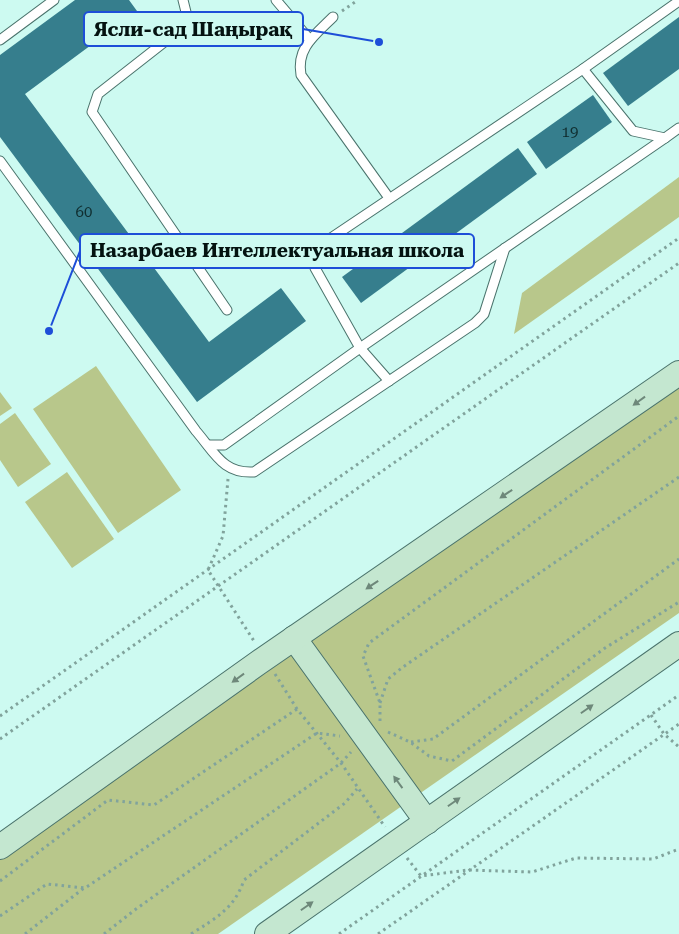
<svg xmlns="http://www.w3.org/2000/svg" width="679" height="934" font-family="'Roboto Serif',serif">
<rect width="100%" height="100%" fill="#cdfaf1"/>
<g fill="#b8c78b">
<polygon points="679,177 679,217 514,334 522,293"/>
<polygon points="96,366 181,490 118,533 33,409"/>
<polygon points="679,383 679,613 218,934 0,934 0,859"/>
<polygon points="0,392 12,408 0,416"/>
<polygon points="15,413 51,464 18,487 0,460 0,424"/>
<polygon points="67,472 114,539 72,568 25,502"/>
</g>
<g fill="#367e8d">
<polygon points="75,0 129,0 137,11 25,94 209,342 281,288 306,321 197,402 0,137 0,55"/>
<polygon points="679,17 679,69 628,106 603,73"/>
<polygon points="593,95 612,122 546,169 527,142"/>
<polygon points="518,148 537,174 361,303 342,277"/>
</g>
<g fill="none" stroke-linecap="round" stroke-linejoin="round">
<g stroke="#4a736c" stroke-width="11">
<g id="service">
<polyline points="183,0 186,12 181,29 98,94 92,112 227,310"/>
<polyline points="276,0 310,40"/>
<path d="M333,17C315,35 296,48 301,75L389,198"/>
<polyline points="0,40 54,0"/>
<polyline points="583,69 633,131 665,138 679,128"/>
<path d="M0,161L196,431C215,453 223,474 254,472L475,323L484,314L505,248"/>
<polyline points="389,381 360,348 315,268 315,258 322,244 583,69 679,1"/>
<polyline points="208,445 224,445 360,348 665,138"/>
</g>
</g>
<g stroke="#4a736c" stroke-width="26">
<g id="secondary">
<polyline points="294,638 427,822"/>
<polyline points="0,847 258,663 679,373"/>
<polyline points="267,934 679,644"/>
</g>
</g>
<g stroke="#81a39c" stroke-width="3" stroke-dasharray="2.5 4" stroke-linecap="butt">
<polyline points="342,11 358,0"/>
<polyline points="228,479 223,536 208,570 254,641"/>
<polyline points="275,674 297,709 341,763 385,827"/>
<polyline points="380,703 388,679 403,667 679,477"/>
<polyline points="651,715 664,734 679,747"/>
<polyline points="0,716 679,238"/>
<polyline points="380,721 380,703 363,656 369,643 679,416"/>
<polyline points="388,732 410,742 429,756 452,761 605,648 679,602"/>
<polyline points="0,739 679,263"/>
<polyline points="411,742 433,739 679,559"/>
<polyline points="407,858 421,876 468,870 532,872 576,858 653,859 679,849"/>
<polyline points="0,881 108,800 154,805 297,709"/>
<polyline points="0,916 47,884 85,888 317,733 340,736"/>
<polyline points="25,934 84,888"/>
<polyline points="104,934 136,909 341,763 351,752"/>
<path d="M191,934C216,918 234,909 244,880L345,803L357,789"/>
<polyline points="339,934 679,695"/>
<polyline points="378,934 679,724"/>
</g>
<use href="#service" stroke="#fff" stroke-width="9"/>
<use href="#secondary" stroke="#c4e7d0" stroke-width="24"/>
</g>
<defs><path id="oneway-solid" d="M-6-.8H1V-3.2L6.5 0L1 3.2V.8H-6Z" transform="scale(1.25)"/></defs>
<g fill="#6e887a">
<use href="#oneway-solid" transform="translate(639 401) rotate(144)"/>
<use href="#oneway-solid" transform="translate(506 494) rotate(146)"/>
<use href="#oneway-solid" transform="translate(372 585) rotate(146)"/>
<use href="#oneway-solid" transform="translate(238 678) rotate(144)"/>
<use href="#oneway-solid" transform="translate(587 709) rotate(-35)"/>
<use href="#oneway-solid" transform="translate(398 782) rotate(-126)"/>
<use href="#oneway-solid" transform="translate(454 802) rotate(-35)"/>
<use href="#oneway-solid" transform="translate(307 906) rotate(-35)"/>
</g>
<g text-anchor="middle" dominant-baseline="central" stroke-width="4" stroke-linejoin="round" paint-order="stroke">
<g font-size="15" fill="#102e30">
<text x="570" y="132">19</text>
<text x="84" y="212">60</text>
</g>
</g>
<path fill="none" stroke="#1d4ed8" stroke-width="2" d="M379 42L303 29M49 331L80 251"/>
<g fill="#1d4ed8" stroke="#cdfaf1" stroke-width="2">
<circle cx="379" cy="42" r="5"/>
<circle cx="49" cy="331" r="5"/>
</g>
<g fill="#cdfaf1" stroke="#1d4ed8" stroke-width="2">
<rect x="84" y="12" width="219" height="34" rx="5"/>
<rect x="80" y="234" width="394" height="34" rx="5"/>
</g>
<g font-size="19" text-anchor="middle" font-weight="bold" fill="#041311">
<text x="193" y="36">Ясли-сад Шаңырақ</text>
<text x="277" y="257">Назарбаев Интеллектуальная школа</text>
</g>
</svg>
